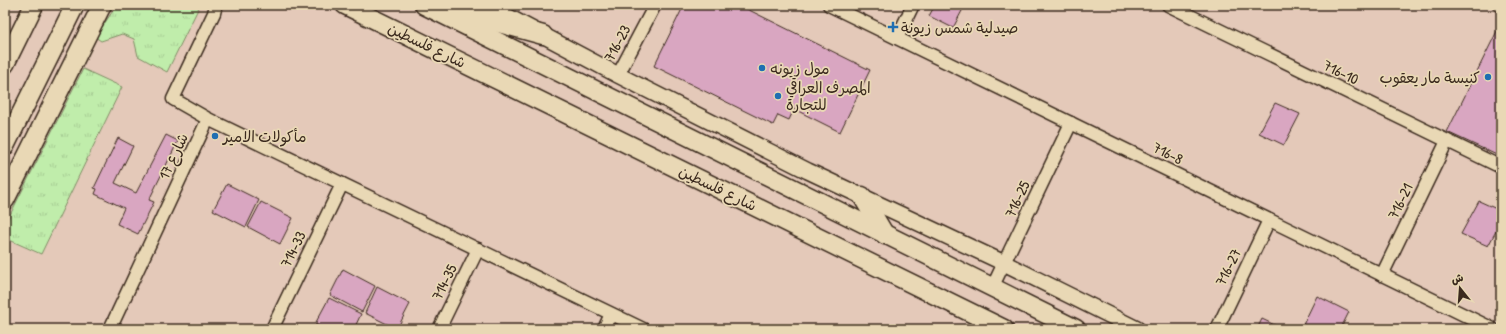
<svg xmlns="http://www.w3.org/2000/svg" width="1506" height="334" font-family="'Patrick Hand','Playpen Sans Arabic',sans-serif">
<defs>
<pattern id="grass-tufts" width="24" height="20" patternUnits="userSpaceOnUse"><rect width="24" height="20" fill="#c0edab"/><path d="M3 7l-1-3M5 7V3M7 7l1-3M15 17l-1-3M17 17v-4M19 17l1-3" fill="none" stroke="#a6cb93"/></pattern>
</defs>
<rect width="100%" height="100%" fill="#e4c9b9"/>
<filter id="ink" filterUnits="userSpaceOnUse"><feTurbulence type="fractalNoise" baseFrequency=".025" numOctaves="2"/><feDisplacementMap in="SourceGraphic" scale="8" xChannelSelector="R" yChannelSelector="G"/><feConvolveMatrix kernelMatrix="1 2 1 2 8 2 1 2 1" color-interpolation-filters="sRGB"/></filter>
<g filter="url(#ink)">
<g fill="url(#grass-tufts)" stroke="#7e8c64">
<polygon points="117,5 200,5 167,72 138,56 134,39 122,34 101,41 95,37"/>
<polygon points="83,69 122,87 41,254 5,238 5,225"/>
</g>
<g fill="#d9a6c1" stroke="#3b2a1e">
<polygon points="684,5 744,5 743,7 870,70 840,132 794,109 789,120 778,115 773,125 654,66"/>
<polygon points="935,5 965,5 953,28 929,16"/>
<polygon points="1501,23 1501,157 1447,132"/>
<polygon points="1275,103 1300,114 1284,145 1259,133"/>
<polygon points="166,135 178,141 149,200 154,202 138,234 117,224 124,208 95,194 97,189 94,188 118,138 133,146 115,183 136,193"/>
<polygon points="227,184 259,200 246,227 213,210"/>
<polygon points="1479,201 1501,211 1501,222 1488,246 1461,234"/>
<polygon points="261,202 293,218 280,244 248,227"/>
<polygon points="343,269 375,286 362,312 330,295"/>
<polygon points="377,287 410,304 397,329 365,313"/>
<polygon points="1317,296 1349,312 1341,328 1345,329 1301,329"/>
<polygon points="329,298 361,314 354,329 326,329 315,324"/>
<polygon points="1262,319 1283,329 1257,329"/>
</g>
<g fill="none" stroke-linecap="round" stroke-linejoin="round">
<g stroke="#3b2a1e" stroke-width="15">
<g id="minor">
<polyline points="829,5 1493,329"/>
<polyline points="1168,5 1501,167"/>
<polyline points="1499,5 1501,6"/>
<polyline points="897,38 913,5"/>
<polyline points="618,75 655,5"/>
<polyline points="208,119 643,329"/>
<polyline points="1382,275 1447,141"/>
<polyline points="992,288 1071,123"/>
<polyline points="110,329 208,119 173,99 214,13 216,5"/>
<polyline points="272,329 342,184"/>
<polyline points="439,329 478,249"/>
<polyline points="604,329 611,314"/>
<polyline points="1217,329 1269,220"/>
</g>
</g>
<g stroke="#3b2a1e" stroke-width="18">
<polyline id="tertiary" points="486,5 618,75 808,171 1004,263 1137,329"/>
</g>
<g stroke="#3b2a1e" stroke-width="21">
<g id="primary">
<polyline points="345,5 1004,329"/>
<polyline points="424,5 1076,329"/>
<polyline points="454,13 488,20 543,35"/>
<polyline points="5,64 34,5"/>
<polyline points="5,146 75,5"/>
<polyline points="862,196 885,235"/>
<polyline points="5,200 102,5"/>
</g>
</g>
<use href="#minor" stroke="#e9d8b5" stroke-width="12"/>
<use href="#tertiary" stroke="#e9d8b5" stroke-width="15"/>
<use href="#primary" stroke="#e9d8b5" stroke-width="18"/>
</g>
</g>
<g fill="#1f6fb2" stroke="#e9d8b5" stroke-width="1.5">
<path d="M891 21h4v4h4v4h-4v4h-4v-4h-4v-4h4z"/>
<circle cx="762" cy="68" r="4"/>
<circle cx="1488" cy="77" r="4"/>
<circle cx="778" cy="96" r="4"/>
<circle cx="215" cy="136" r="4"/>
</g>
<g text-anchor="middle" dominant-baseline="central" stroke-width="3.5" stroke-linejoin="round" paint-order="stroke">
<g font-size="15" fill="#3b2a1e" stroke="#e9d8b5" text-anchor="start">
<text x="901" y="27">صيدلية شمس زيونة</text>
<text x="770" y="68">مول زيونه</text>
<text x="1480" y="77" text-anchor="end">كنيسة مار يعقوب</text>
<text x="786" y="87">المصرف العراقي<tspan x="786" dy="17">للتجارة</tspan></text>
<text x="223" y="136">مأكولات الامير</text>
</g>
<g font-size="15" fill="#3b2a1e" stroke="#e9d8b5">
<text transform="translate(617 43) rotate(-62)">716-23</text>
<text transform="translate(427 45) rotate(26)">شارع فلسطين</text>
<text transform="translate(1341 72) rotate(26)">716-10</text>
<text transform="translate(1168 153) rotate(26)">716-8</text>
<text transform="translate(173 156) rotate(-65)">شارع 17</text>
<text transform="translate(718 188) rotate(26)">شارع فلسطين</text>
<text transform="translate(1017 199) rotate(-65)">716-25</text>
<text transform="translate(1400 201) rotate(-64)">716-21</text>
<text transform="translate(293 249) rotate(-64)">714-33</text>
<text transform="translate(1228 267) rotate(-64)">716-27</text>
<text transform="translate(444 282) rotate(-64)">714-35</text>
</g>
</g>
<rect width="1506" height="334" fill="none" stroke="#e9d8b5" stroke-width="20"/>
<rect x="10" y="10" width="1486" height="314" fill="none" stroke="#3b2a1e" stroke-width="1.5" filter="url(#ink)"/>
<g transform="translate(1460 288) rotate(343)" stroke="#e9d8b5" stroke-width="3" paint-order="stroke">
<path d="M0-3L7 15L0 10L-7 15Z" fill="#3b2a1e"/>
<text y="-6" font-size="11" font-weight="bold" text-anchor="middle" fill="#3b2a1e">ش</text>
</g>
</svg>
